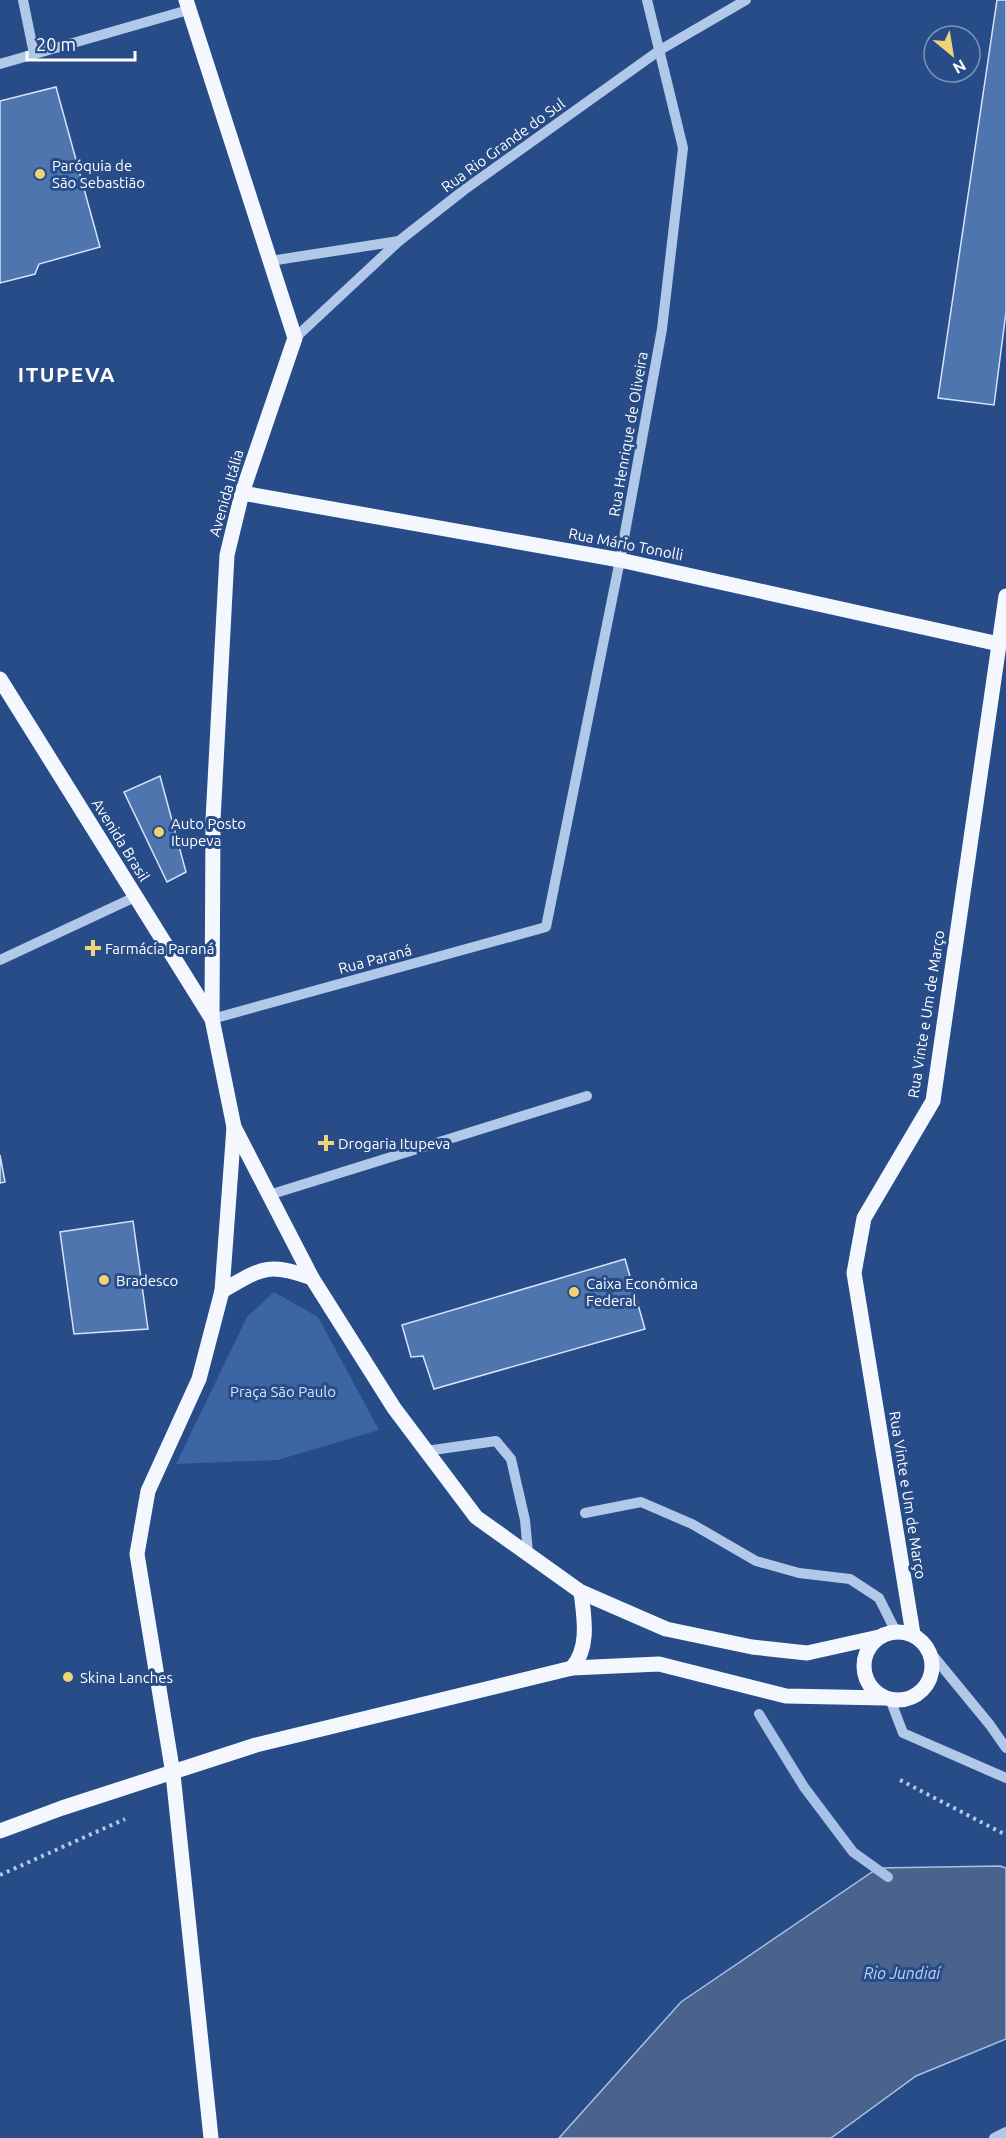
<svg xmlns="http://www.w3.org/2000/svg" width="1006" height="2138" font-family="Ubuntu,sans-serif">
<rect width="100%" height="100%" fill="#274c87"/>
<polygon fill="#3b65a3" points="274,1292 318,1317 379,1430 278,1460 176,1464 247,1317"/>
<polygon fill="#49638d" stroke="#a7c2e9" stroke-width="1.5" points="1000,1866 1006,1868 1006,2039 916,2076 831,2138 559,2138 681,2002 878,1868"/>
<g fill="none" stroke-linecap="round" stroke-linejoin="round">
<polyline stroke="#a7c2e9" stroke-width="10" points="759,1714 804,1787 853,1852 888,1877"/>
</g>
<g fill="#4f75ae" stroke="#d6e3f7" stroke-width="1.5">
<polygon points="997,0 1006,0 1006,312 994,405 938,398"/>
<polygon points="56,87 100,247 39,264 35,274 0,283 0,101"/>
<polygon points="160,776 186,872 167,882 124,792"/>
<polygon points="0,1155 5,1182 0,1183"/>
<polygon points="133,1221 148,1329 74,1334 60,1232"/>
<polygon points="625,1259 645,1329 434,1389 423,1356 411,1357 402,1325"/>
</g>
<g fill="none" stroke-linecap="round" stroke-linejoin="round">
<g stroke="#b2c8e8" stroke-width="4" stroke-dasharray="3 4.5" stroke-linecap="butt">
<polyline points="900,1780 1006,1835"/>
<polyline points="0,1875 125,1819"/>
</g>
<g stroke="#b2c8e8" stroke-width="10">
<polyline points="23,0 34,54"/>
<polyline points="0,64 188,10"/>
<polyline points="270,261 399,241"/>
<polyline points="295,338 399,241 464,190 660,50 746,0"/>
<polyline points="0,960 135,897"/>
<polyline points="212,1019 546,927 620,560 662,329 683,148 647,0"/>
<polyline points="269,1195 587,1096"/>
<polyline points="426,1451 496,1441 511,1459 525,1520 528,1553"/>
<polyline points="585,1513 641,1502 692,1524 756,1561 799,1573 850,1579 879,1598 896,1632"/>
<polyline points="930,1652 990,1725 1006,1748"/>
<polyline points="890,1699 903,1733 1006,1778"/>
<polyline points="994,2138 1006,2132"/>
</g>
<g stroke="#f4f8fe" stroke-width="15">
<polyline points="186,0 295,338 242,493 227,555 213,820 212,1019 234,1127 312,1278 394,1408 476,1517 581,1592 666,1629 752,1647 807,1653 879,1637"/>
<polyline points="242,493 620,560 999,644"/>
<polyline points="0,679 212,1019"/>
<path d="M222,1291C262,1268 267,1262 312,1278"/>
<circle cx="898" cy="1666" r="34"/>
<polyline points="913,1634 854,1273 864,1218 933,1101 1006,596"/>
<path d="M572,1668C590,1647 584,1617 581,1592"/>
<polyline points="0,1831 62,1808 256,1745 572,1668 659,1664 786,1696 885,1698"/>
<polyline points="211,2138 173,1774 137,1554 148,1491 199,1379 222,1291 234,1127"/>
</g>
</g>
<g fill="#f1d377" stroke="#274c87" stroke-width="2">
<circle cx="40" cy="174" r="6"/>
<circle cx="159" cy="832" r="6"/>
<path d="M90 939h6v6h6v6h-6v6h-6v-6h-6v-6h6z"/>
<path d="M323 1134h6v6h6v6h-6v6h-6v-6h-6v-6h6z"/>
<circle cx="104" cy="1280" r="6"/>
<circle cx="574" cy="1292" r="6"/>
<circle cx="68" cy="1677" r="6"/>
</g>
<g text-anchor="middle" dominant-baseline="central" stroke-width="6" stroke-linejoin="round" paint-order="stroke">
<g font-size="15" fill="#fff" stroke="#274c87">
<text transform="translate(503 145) rotate(-36)">Rua Rio Grande do Sul</text>
<text transform="translate(628 434) rotate(-80)">Rua Henrique de Oliveira</text>
<text transform="translate(226 493) rotate(-74)">Avenida Itália</text>
<text transform="translate(626 544) rotate(11)">Rua Mário Tonolli</text>
<text transform="translate(121 840) rotate(58)">Avenida Brasil</text>
<text transform="translate(375 959) rotate(-15)">Rua Paraná</text>
<text transform="translate(926 1014) rotate(-81)">Rua Vinte e Um de Março</text>
<text transform="translate(908 1495) rotate(81)">Rua Vinte e Um de Março</text>
</g>
<g font-size="15" fill="#fff" stroke="#274c87" text-anchor="start">
<text x="52" y="165">Paróquia de<tspan x="52" dy="17">São Sebastião</tspan></text>
<text x="171" y="823">Auto Posto<tspan x="171" dy="17">Itupeva</tspan></text>
<text x="105" y="948">Farmácia Paraná</text>
<text x="338" y="1143">Drogaria Itupeva</text>
<text x="116" y="1280">Bradesco</text>
<text x="586" y="1283">Caixa Econômica<tspan x="586" dy="17">Federal</tspan></text>
<text x="80" y="1677">Skina Lanches</text>
</g>
<g font-size="15" fill="#d6e3f7" stroke="#274c87">
<text x="283" y="1391">Praça São Paulo</text>
</g>
<g font-size="16" font-style="italic" fill="#bed2f0" stroke="#274c87">
<text x="902" y="1973">Rio Jundiaí</text>
</g>
<g font-size="21" font-weight="bold" letter-spacing="1.5" fill="#fff" stroke="#274c87">
<text x="67" y="374">ITUPEVA</text>
</g>
</g>
<g transform="translate(952 54) rotate(150)"><circle r="28" fill="#274c87" stroke="#7d94b7" stroke-width="1.5"/>
<path d="M0-4.5L10 22L0 15L-10 22Z" fill="#f1d377"/>
<text y="-9" font-size="16" font-weight="bold" text-anchor="middle" fill="#ffffff">N</text>
</g>
<path d="M27 51v9h108v-9" fill="none" stroke="#ffffff" stroke-width="3"/>
<text x="36" y="51" font-size="18" fill="#ffffff" stroke="#274c87" stroke-width="4.5" paint-order="stroke">20 m</text>
</svg>
